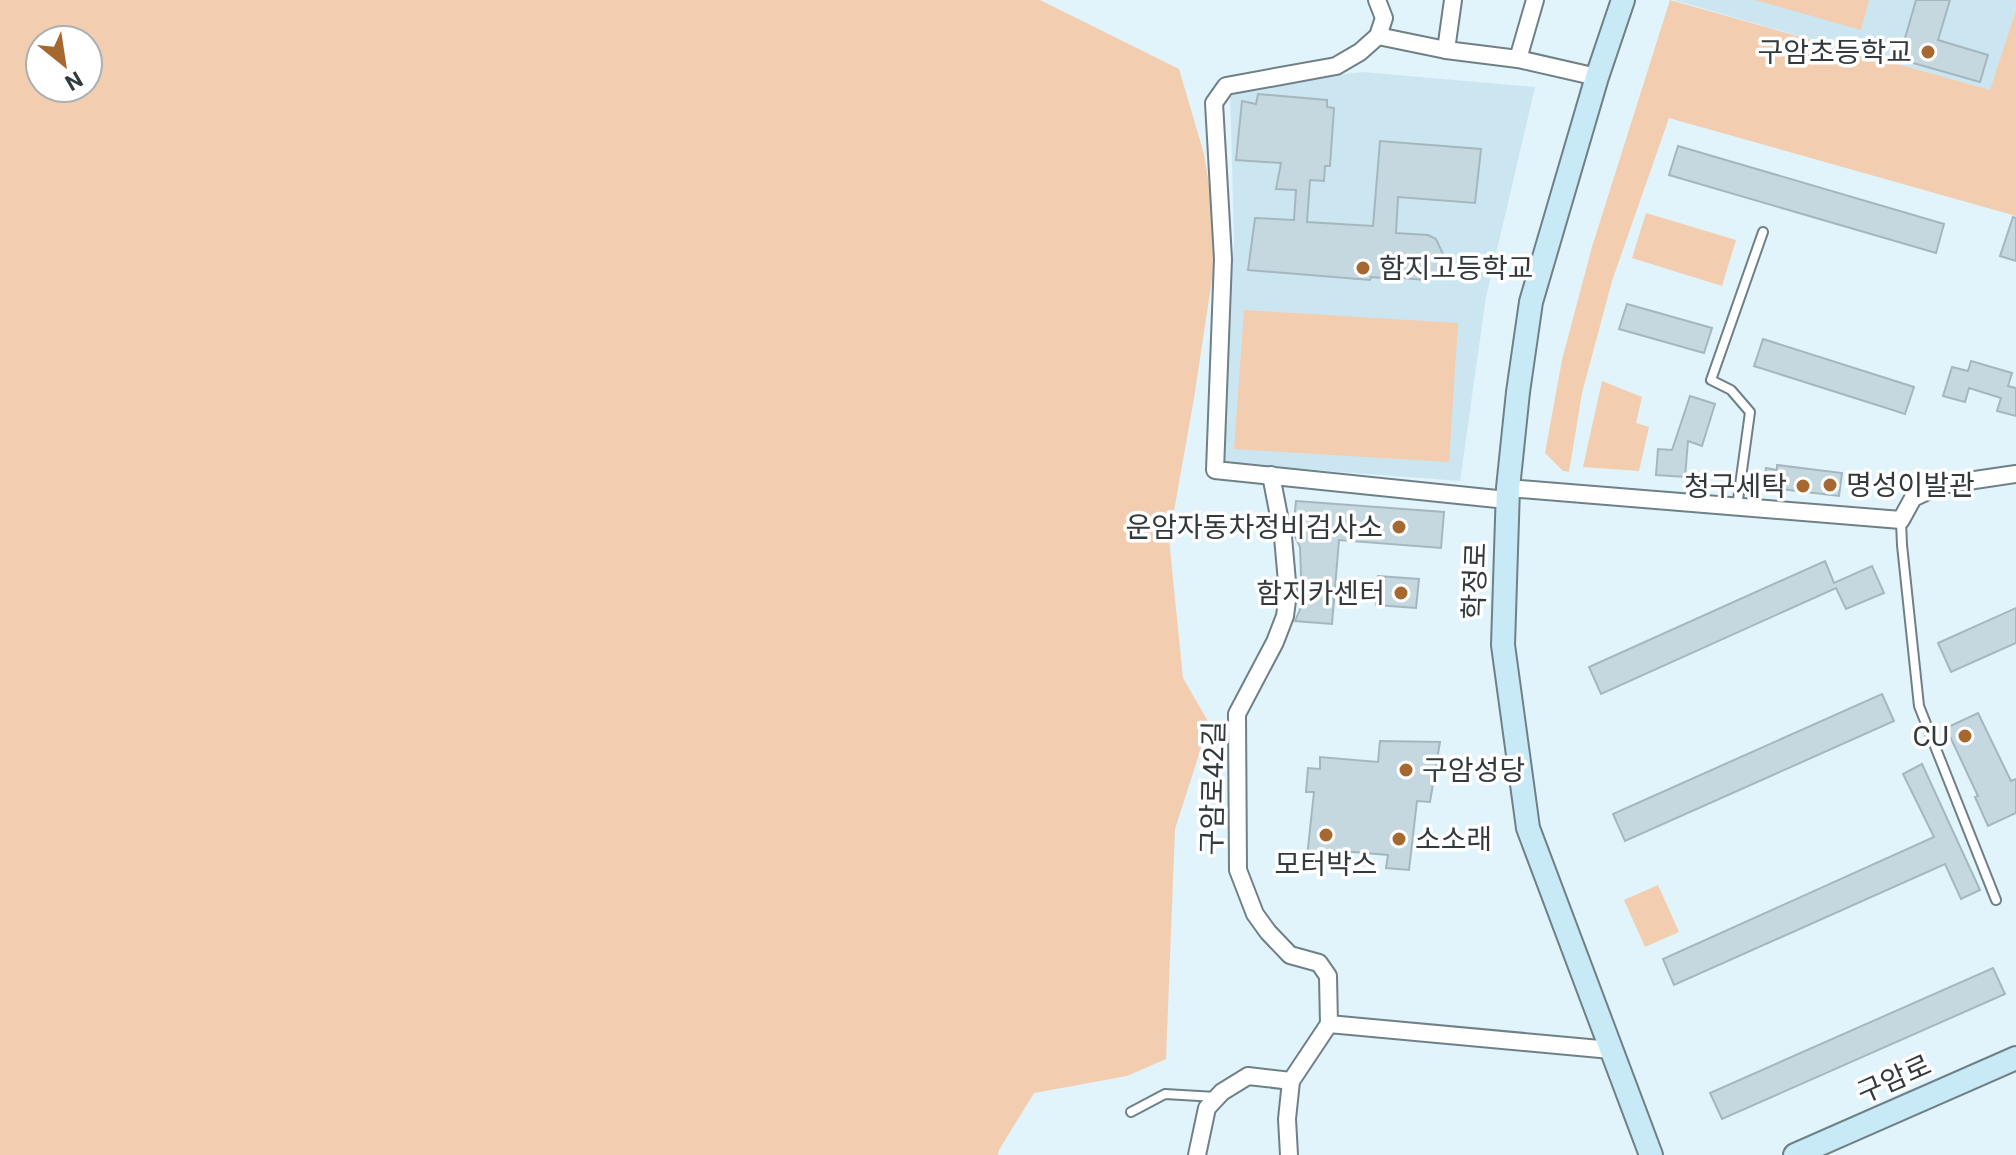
<svg xmlns="http://www.w3.org/2000/svg" width="2016" height="1155" font-family="Roboto,'Noto Sans KR',sans-serif">
<rect width="100%" height="100%" fill="#e1f3fb"/>
<g fill="#cce6f1">
<polygon points="1674,0 2016,0 2016,10 1991,91"/>
<polygon points="1362,72 1535,87 1486,297 1460,481 1219,463 1234,239 1230,87"/>
</g>
<g fill="#f3cdaf" fill-rule="evenodd">
<path d="M0,0H1040L1179,69L1204,154L1218,240L1194,398L1169,539L1183,678L1209,723L1175,829L1166,1059L1127,1076L1034,1093L999,1150L998,1155H0ZM40,40H88V88H40Z"/>
<polygon points="1670,0 1990,90 2016,10 2016,216 1669,118 1612,281 1582,393 1569,472 1563,471 1545,453 1562,360 1592,247"/>
<polygon points="1755,0 1869,0 1861,30"/>
<polygon points="1646,213 1736,240 1722,286 1632,258"/>
<polygon points="1244,310 1458,323 1449,462 1234,449"/>
<polygon points="1602,381 1642,397 1636,423 1649,427 1639,471 1583,467"/>
<polygon points="1658,885 1679,932 1645,947 1624,900"/>
</g>
<g fill="#c6d8df" stroke="#a5b7be" stroke-width="2">
<polygon points="1916,0 1950,0 1938,40 1988,55 1980,82 1899,59"/>
<polygon points="1258,94 1327,100 1327,107 1334,108 1330,166 1325,166 1324,181 1310,180 1307,222 1373,226 1380,141 1481,149 1475,203 1398,197 1396,233 1428,235 1436,239 1443,254 1440,268 1436,274 1424,280 1382,276 1382,278 1371,277 1370,280 1248,270 1255,218 1294,220 1296,190 1276,189 1281,163 1236,160 1242,101 1256,104"/>
<polygon points="1678,146 1944,224 1936,253 1669,175"/>
<polygon points="2013,217 2016,218 2016,261 2000,256"/>
<polygon points="1627,304 1712,328 1704,353 1619,329"/>
<polygon points="1763,339 1914,387 1905,414 1754,366"/>
<polygon points="1971,361 2012,373 2008,386 2016,388 2016,416 1997,411 2001,398 1969,388 1965,402 1943,396 1952,367 1968,371"/>
<polygon points="1690,396 1715,404 1702,446 1688,441 1685,477 1656,475 1658,449 1672,450"/>
<polygon points="1777,465 1842,473 1839,496 1763,487 1766,468 1777,470"/>
<polygon points="1296,501 1444,512 1441,548 1339,540 1332,624 1295,621 1302,605 1300,547 1293,532"/>
<polygon points="1825,561 1834,583 1872,566 1884,593 1846,609 1836,588 1601,694 1589,667"/>
<polygon points="1378,576 1419,579 1416,608 1376,605"/>
<polygon points="2016,608 2016,643 1951,672 1938,643"/>
<polygon points="1882,694 1894,721 1625,841 1613,814"/>
<polygon points="1978,713 2011,781 2016,779 2016,813 1988,826 1975,797 1978,796 1946,728"/>
<polygon points="1380,741 1440,742 1430,802 1417,801 1409,870 1386,868 1388,855 1330,850 1329,860 1307,857 1314,792 1306,792 1308,768 1320,769 1320,757 1378,762"/>
<polygon points="1922,764 1980,890 1961,899 1945,864 1674,985 1663,959 1934,837 1903,774"/>
<polygon points="1993,968 2005,994 1722,1119 1710,1093"/>
</g>
<g fill="none" stroke-linecap="round" stroke-linejoin="round">
<g stroke="#6f8087" stroke-width="12">
<g id="service">
<polyline points="1737,507 1750,412 1731,390 1711,380 1763,232"/>
<polyline points="1901,521 1902,545 1919,706 1996,900"/>
<polyline points="1131,1112 1165,1094 1216,1097"/>
</g>
</g>
<g stroke="#6f8087" stroke-width="20">
<g id="minor">
<polyline points="1377,0 1384,18 1378,36"/>
<polyline points="1446,50 1453,0"/>
<polyline points="1518,59 1535,0"/>
<polyline points="1271,475 1283,537 1288,593 1285,616 1275,642 1237,714 1238,870 1255,914 1268,932 1290,955 1319,963 1328,976 1329,1024"/>
<polyline points="1508,488 1901,520 1913,498 1941,485 2016,474"/>
<polyline points="1507,500 1215,470 1223,259 1214,103 1226,86 1336,66 1360,52 1378,36 1446,50 1518,59 1597,77"/>
<polyline points="1197,1155 1207,1108 1222,1092 1248,1076 1291,1081 1329,1024 1611,1050"/>
<polyline points="1289,1155 1287,1119 1291,1081"/>
</g>
</g>
<g stroke="#6f8087" stroke-width="26">
<g id="secondary">
<polyline points="1623,0 1597,77 1531,302 1518,392 1508,488 1503,645 1528,828 1651,1155"/>
<polyline points="1795,1155 2016,1058"/>
</g>
</g>
<use href="#service" stroke="#fff" stroke-width="8"/>
<use href="#minor" stroke="#fff" stroke-width="16"/>
<use href="#secondary" stroke="#c7eaf6" stroke-width="22"/>
</g>
<g fill="#a7682f" stroke="#fff" stroke-width="3">
<circle cx="1928" cy="52" r="8"/>
<circle cx="1363" cy="268" r="8"/>
<circle cx="1830" cy="485" r="8"/>
<circle cx="1803" cy="486" r="8"/>
<circle cx="1399" cy="527" r="8"/>
<circle cx="1401" cy="593" r="8"/>
<circle cx="1965" cy="736" r="8"/>
<circle cx="1406" cy="770" r="8"/>
<circle cx="1326" cy="835" r="8"/>
<circle cx="1399" cy="839" r="8"/>
</g>
<g text-anchor="middle" dominant-baseline="central" stroke-width="7" stroke-linejoin="round" paint-order="stroke">
<g font-size="28" fill="#323a3d" stroke="#fff" text-anchor="end">
<text x="1912" y="52">구암초등학교</text>
<text x="1379" y="268" text-anchor="start">함지고등학교</text>
<text x="1846" y="485" text-anchor="start">명성이발관</text>
<text x="1787" y="486">청구세탁</text>
<text x="1383" y="527">운암자동차정비검사소</text>
<text x="1385" y="593">함지카센터</text>
<text x="1949" y="736">CU</text>
<text x="1422" y="770" text-anchor="start">구암성당</text>
<text x="1415" y="839" text-anchor="start">소소래</text>
<text x="1326" y="864" text-anchor="middle">모터박스</text>
</g>
<g font-size="28" fill="#323a3d" stroke="#fff">
<text transform="translate(1475 581) rotate(-88)">학정로</text>
<text transform="translate(1213 788) rotate(-89)">구암로42길</text>
<text transform="translate(1894 1079) rotate(-24)">구암로</text>
</g>
</g>
<g transform="translate(64 64) rotate(150)"><circle r="38" fill="#ffffff" stroke="#adb0b1" stroke-width="2"/>
<path d="M0-6L14 30L0 20L-14 30Z" fill="#a7682f"/>
<text y="-12" font-size="22" font-weight="bold" text-anchor="middle" fill="#323a3d">N</text>
</g>
</svg>
